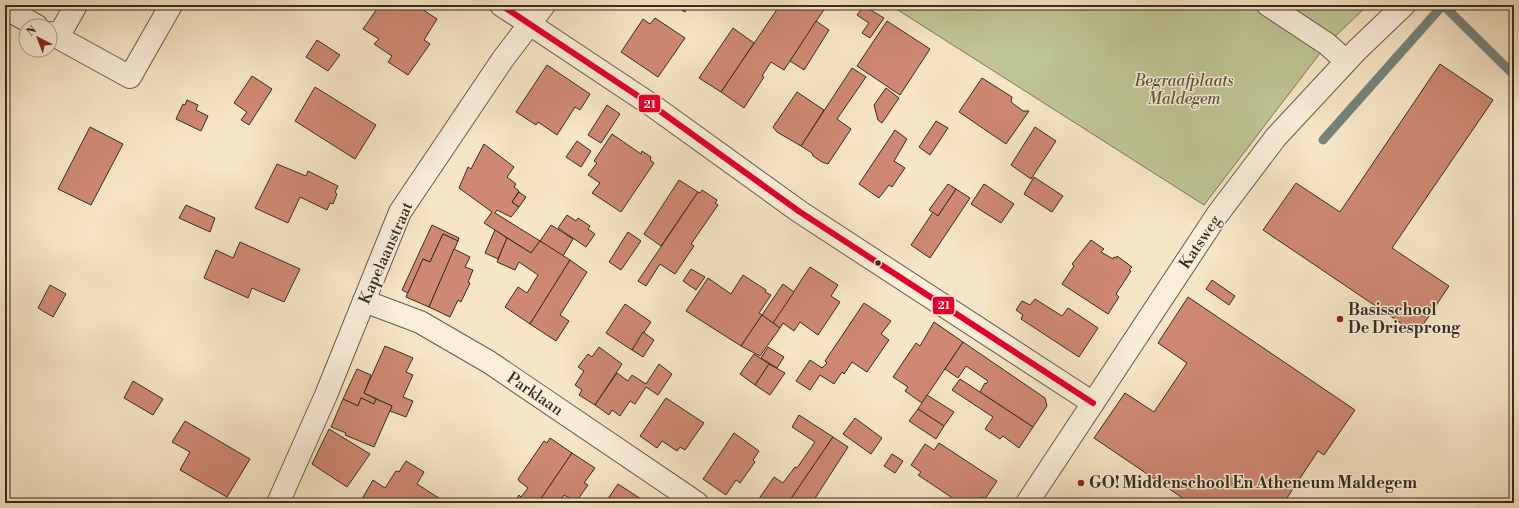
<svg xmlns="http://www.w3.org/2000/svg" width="1519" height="508" font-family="'Libre Bodoni',serif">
<rect width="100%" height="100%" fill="#f6e5c6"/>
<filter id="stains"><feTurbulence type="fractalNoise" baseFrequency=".005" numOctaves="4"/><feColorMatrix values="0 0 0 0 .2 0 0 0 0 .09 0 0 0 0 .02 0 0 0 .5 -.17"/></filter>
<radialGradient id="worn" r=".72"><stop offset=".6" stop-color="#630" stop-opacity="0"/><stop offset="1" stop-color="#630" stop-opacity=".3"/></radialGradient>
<polygon fill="#bec494" stroke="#7b785a" points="890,5 1368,5 1327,44 1204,205"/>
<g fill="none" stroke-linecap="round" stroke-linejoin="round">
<polyline stroke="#75847c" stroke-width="9" points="1323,140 1443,5 1514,75"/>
</g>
<g fill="#ce8873" stroke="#382d20">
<polygon points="378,5 406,5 412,9 414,5 416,5 437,19 424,40 430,44 408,75 388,62 392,56 374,44 379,39 363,29 379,6"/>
<polygon points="674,5 688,5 685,12"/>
<polygon points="780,5 827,5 784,70 771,62 762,76 764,77 744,108 721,92"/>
<polygon points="864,6 884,18 870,38 862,33 869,23 857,15"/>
<polygon points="655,18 685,38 658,77 621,52 643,19 650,24"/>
<polygon points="816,21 829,30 804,70 790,61"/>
<polygon points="887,21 930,49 900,95 857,66"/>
<polygon points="733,28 754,43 721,92 699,78"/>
<polygon points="317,40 340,55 328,71 306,57"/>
<polygon points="1440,64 1493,100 1392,248 1449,286 1417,334 1263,230 1296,183 1340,212"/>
<polygon points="547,65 590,94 580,110 575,107 557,135 538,122 536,125 516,112"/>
<polygon points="852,68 866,77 837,119 851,129 828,164 822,162 813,156 812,153 801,146"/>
<polygon points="252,76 272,89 249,125 241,120 247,112 234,103"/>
<polygon points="982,78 1012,97 1011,102 1023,111 1029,111 1006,144 959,112"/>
<polygon points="315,87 376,125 355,159 295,121"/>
<polygon points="886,88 899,98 882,123 878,120 874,105"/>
<polygon points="797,92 824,110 801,146 777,132 773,127"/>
<polygon points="187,100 198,105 196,110 208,116 201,131 176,119 183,104 185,105"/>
<polygon points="607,105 620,114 601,143 588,135"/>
<polygon points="936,121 948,128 930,155 919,147"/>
<polygon points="90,127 123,144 91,205 58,189"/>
<polygon points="1035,127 1056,141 1031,179 1011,165"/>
<polygon points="895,130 907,139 894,161 905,168 892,187 889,185 879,198 859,184"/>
<polygon points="612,134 641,154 642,151 651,157 650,160 654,163 621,212 592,193 600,183 588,175 597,163 594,161"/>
<polygon points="577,141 591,151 581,167 566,157"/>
<polygon points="484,144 514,167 507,177 516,184 514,187 519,191 512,202 519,207 511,217 497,210 495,213 540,241 531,253 484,223 492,212 459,188 468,167 471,169"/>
<polygon points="277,164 306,176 308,171 338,186 335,192 337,194 333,204 330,203 327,210 300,197 288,223 255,208"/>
<polygon points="1034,177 1063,196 1052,212 1024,194"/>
<polygon points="679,180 698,192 661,246 644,234"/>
<polygon points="948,184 956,189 938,216 929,210"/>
<polygon points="984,184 1014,204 1001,223 971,204"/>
<polygon points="956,189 970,198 930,258 911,245 933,212 938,216"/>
<polygon points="702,190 717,200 715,203 718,205 691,244 694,246 675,274 660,264 646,286 638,281 698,192 700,193"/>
<polygon points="519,192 526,197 519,207 512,202"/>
<polygon points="186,205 215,218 210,232 179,218"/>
<polygon points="567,215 576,221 578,218 590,226 588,229 595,234 586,247 558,228"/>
<polygon points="432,225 459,238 458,241 443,234 430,262 423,259 408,293 402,290"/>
<polygon points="551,225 573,239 563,256 540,241"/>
<polygon points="495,230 507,238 498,259 485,253"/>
<polygon points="628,232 641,241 621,270 609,262"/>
<polygon points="443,234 458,241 429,307 406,297 423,259 430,262"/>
<polygon points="507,238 531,253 540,241 570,260 530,324 505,307 518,287 527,293 538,275 519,262 515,270 497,262"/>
<polygon points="1091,240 1104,249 1101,252 1113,259 1114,257 1116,258 1117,256 1132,267 1129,270 1131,271 1116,294 1119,297 1108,314 1062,284 1074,266 1072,264"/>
<polygon points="240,242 300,269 284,302 252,288 248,298 204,278 216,250 233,258"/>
<polygon points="454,249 470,257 465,267 473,270 468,282 470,283 461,302 458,300 450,317 429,307"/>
<polygon points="570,260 587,272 560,315 569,321 556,341 530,324"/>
<polygon points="810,267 838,285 831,296 840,302 818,335 800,322 794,331 783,323 780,328 773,323"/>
<polygon points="691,269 705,277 696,290 683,281"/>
<polygon points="743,275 766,290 765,292 771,295 759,313 762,315 741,346 686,311 708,278 731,294"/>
<polygon points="1212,280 1235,296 1229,305 1206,289"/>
<polygon points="783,284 794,292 773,323 762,315"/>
<polygon points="50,285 66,294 53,317 38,308"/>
<polygon points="1188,297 1355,410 1324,455 1318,451 1285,501 1289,503 1190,503 1094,438 1125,393 1154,412 1187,363 1158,343"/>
<polygon points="1035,299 1062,316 1068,308 1098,328 1079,357 1021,319 1023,315 1016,310 1022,301 1030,305"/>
<polygon points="864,303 891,321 881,334 889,340 867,372 852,362 844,374 842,372 834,384 820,375 810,390 796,381 810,360 822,368 827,363 825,361"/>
<polygon points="625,304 651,322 632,350 606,333"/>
<polygon points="762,315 780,328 760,356 741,346"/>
<polygon points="934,322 963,342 922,403 905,391 908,387 893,377 916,343 920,346"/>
<polygon points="643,332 654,340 643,357 632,350"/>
<polygon points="963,342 1045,398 1047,406 1033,427 980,392 985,383 986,384 988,381 966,366 958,378 945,369"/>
<polygon points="385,346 413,358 406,372 413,375 403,397 413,401 406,417 390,411 392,406 364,393"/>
<polygon points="599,347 622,364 595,405 579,395 582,390 575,385 584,371 578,367 588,354 592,357"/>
<polygon points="768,347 784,357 777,368 761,358"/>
<polygon points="754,354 769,364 755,385 740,374"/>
<polygon points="659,364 672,374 658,395 646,387 635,404 630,401 620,416 612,410 609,415 595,405 617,373 628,381 632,375 646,384"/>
<polygon points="769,364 785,373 770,395 755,385"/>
<polygon points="357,369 371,375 364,393 376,399 374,404 361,398 358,406 343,399"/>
<polygon points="960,379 1033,427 1019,448 1003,436 1000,439 985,429 993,417 952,390"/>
<polygon points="133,381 163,399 153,415 124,398"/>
<polygon points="927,395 954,412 944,426 918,409"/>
<polygon points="361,398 374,404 376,399 392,406 374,447 345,435 346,433 331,427 343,399 358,406"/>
<polygon points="666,398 704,423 685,450 680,447 677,451 662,441 657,448 640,436"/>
<polygon points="918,409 944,426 936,439 909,421"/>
<polygon points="799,415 833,437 788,503 756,503 774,477 783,483 795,467 797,468 815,442 792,427"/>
<polygon points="855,418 882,438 871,454 843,434"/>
<polygon points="185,421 250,459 227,497 180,470 190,452 172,442"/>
<polygon points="329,429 370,454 347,487 312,464"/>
<polygon points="734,433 759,451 753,460 755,462 740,483 736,480 726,495 703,479"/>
<polygon points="833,437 848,447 812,503 788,503"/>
<polygon points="550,438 572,453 538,503 514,503 519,495 521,497 528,488 519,481 518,479 544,441 547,443"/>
<polygon points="939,443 997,481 985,499 982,497 978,503 960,503 918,475 921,472 911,465 925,444 934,450"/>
<polygon points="572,453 595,468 584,483 588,485 576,502 564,495 559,503 538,503"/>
<polygon points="892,454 903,461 895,473 884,466"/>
<polygon points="406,461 424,472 417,484 442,500 442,503 369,503 362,499 373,480 385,488 396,471 399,472"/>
<polygon points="618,484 641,499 638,503 605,503"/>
</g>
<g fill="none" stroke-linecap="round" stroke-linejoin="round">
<g stroke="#685b4a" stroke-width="24">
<g id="minor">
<polyline points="501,5 653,106 800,212 1093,403"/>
<polyline points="1268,5 1327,44 1346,61"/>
<polyline points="5,8 37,26"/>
<polyline points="50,33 130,77 171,5"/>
<polyline points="58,37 76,5"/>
<polyline points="364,301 420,322 489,362 697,503"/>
<polyline points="278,503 326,395 400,212 503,59 544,5"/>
<polyline points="1027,503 1217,215 1276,137 1357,50 1404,5"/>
</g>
</g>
<use href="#minor" stroke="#f9eeda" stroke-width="22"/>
<g stroke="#f9eeda" stroke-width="9">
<polyline id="bus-1" points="501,5 653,106 800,212 1093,403"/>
</g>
<use href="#bus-1" stroke="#e4002b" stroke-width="6"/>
</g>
<circle fill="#382d20" stroke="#f9eeda" stroke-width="1.5" cx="878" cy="263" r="3.5"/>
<g fill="#8f2418" stroke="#f9eeda" stroke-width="1.5">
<circle cx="1340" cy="319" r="4"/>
<circle cx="1081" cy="483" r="4"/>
</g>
<g text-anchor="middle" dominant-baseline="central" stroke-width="3" stroke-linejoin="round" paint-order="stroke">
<g font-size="16" font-style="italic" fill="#5a533d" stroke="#f9eeda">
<text x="1184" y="81">Begraafplaats<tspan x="1184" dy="18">Maldegem</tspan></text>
</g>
<g font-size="16" fill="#382d20" stroke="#f9eeda">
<text transform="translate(1200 242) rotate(-56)">Katsweg</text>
<text transform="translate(386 253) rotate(-66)">Kapelaanstraat</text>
<text transform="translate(535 394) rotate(34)">Parklaan</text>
</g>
<g font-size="16" font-weight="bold" fill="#382d20" stroke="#f9eeda" text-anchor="start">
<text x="1348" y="310">Basisschool<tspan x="1348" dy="18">De Driesprong</tspan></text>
<text x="1089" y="483">GO! Middenschool En Atheneum Maldegem</text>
</g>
</g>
<g stroke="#f9eeda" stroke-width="1.5">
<rect x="638" y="94" width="23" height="19" rx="4" fill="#e4002b"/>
<rect x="932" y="296" width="23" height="19" rx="4" fill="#e4002b"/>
</g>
<g font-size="11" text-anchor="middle" font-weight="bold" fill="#fff">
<text x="650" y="108">21</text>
<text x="944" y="309">21</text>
</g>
<rect width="1519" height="508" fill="none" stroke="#f6e5c6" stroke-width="20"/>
<rect x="6" y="6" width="1507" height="496" fill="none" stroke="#382d20" stroke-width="2"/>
<rect x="10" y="10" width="1499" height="488" fill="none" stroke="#382d20"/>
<g transform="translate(38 38) rotate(318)"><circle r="19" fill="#f9eeda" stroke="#aca190"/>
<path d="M0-3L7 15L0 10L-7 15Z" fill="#8f2418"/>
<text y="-6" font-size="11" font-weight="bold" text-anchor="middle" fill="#382d20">N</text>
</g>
<rect width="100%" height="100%" filter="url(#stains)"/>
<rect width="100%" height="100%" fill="url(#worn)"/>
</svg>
